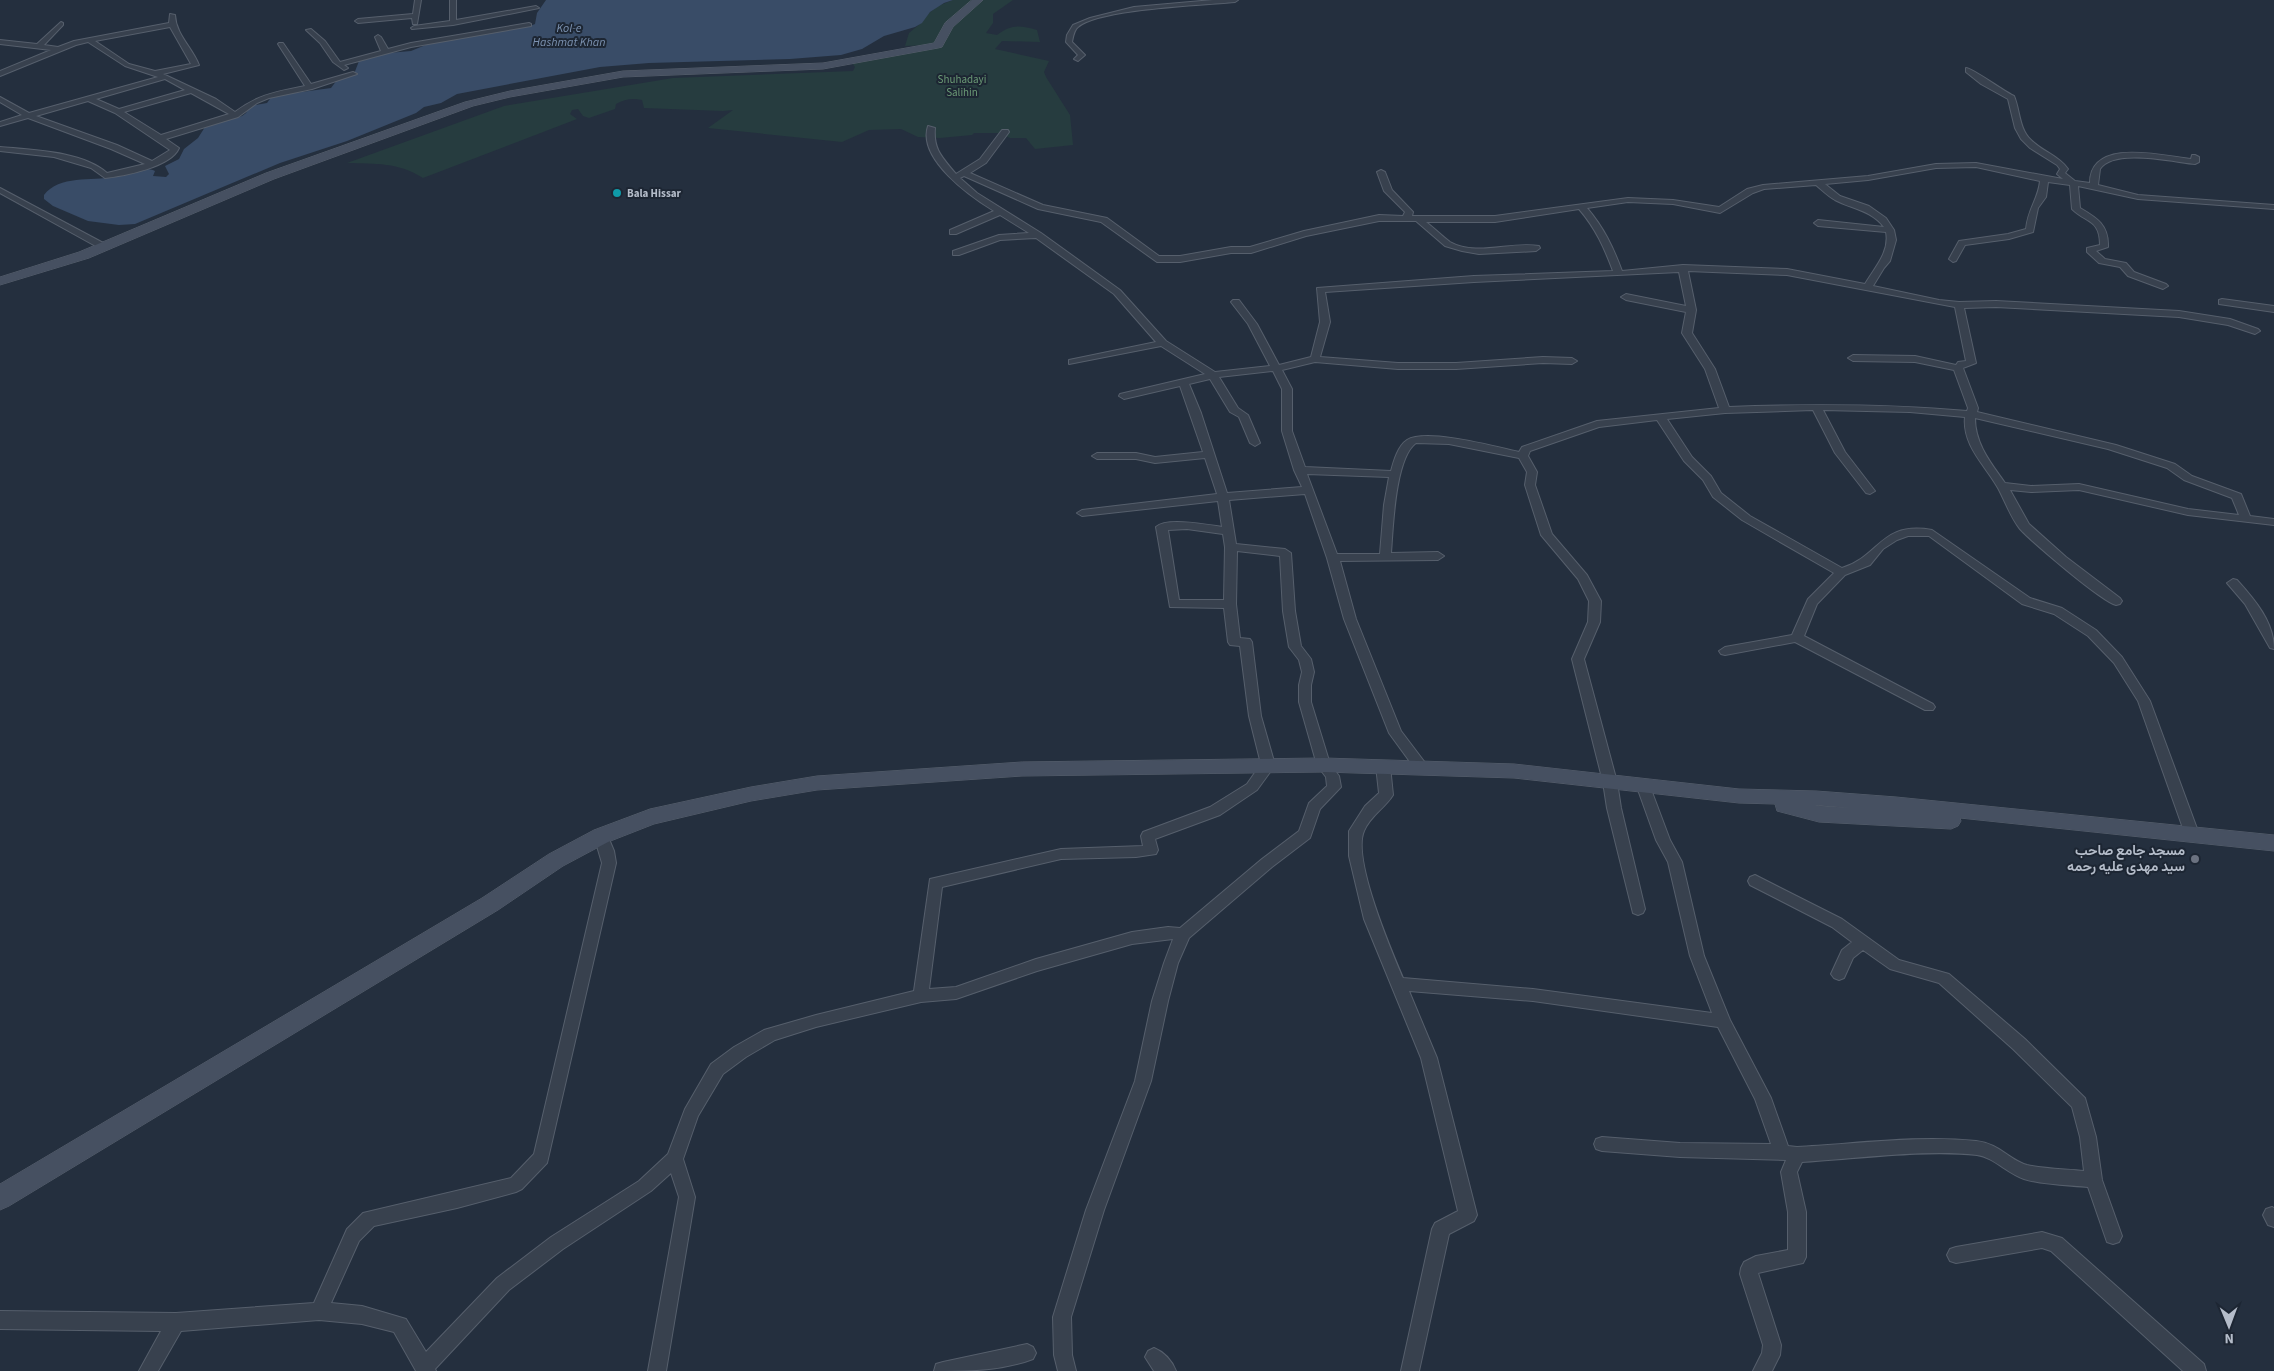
<svg xmlns="http://www.w3.org/2000/svg" width="2274" height="1371" font-family="'Source Sans 3',Vazirmatn,sans-serif">
<rect width="100%" height="100%" fill="#242f3e"/>
<path fill="#263c3f" d="M953,0H1013L993,14V23L986,33L997,35C1011,24 1020,25 1037,30L1040,42L1002,41L995,49L1049,61L1044,72L1046,77L1070,115L1073,145L1035,149L1026,138H1010L999,133H974L972,135L940,138L918,137L901,129L869,130L842,142L708,128L733,110L723,111L644,108L642,100C632,98 625,99 616,104L615,109L589,118L583,116L578,109L572,110L570,114L577,119L423,178C398,162 376,164 347,163L504,106L673,78L853,71L855,67L852,63L928,45L905,46L909,33L921,23L924,17L938,6Z"/>
<path fill="#394c67" d="M546,0H953L944,3L930,12L922,23L915,27L884,36L862,49L841,55L790,59L649,63L600,67L457,94L441,103L424,107L416,113L347,141L280,163L135,224L119,225L88,221L53,206L44,199V195C59,175 92,181 114,177C126,174 143,165 155,171L153,176L166,177L169,174L165,166L179,159L184,149L198,138L205,127L242,116L246,113L250,106L267,103L272,96L331,88L337,80L354,74L359,61L377,54L411,51L428,44L530,26L535,24L537,13Z"/>
<g fill="none" stroke-linecap="round" stroke-linejoin="round">
<g stroke="#565f6c" stroke-width="2">
<g id="street">
<polygon points="415,0 421,0 417,24 413,24 412,18 358,23 355,21 358,19 413,14"/>
<polygon points="450,0 456,0 456,20 536,6 539,8 453,25 412,29 411,28 414,26 450,21"/>
<path d="M1213,0H1238L1235,2C1204,5 1098,9 1078,27C1074,30 1073,37 1072,42L1085,55L1078,61L1074,59L1078,55L1066,42L1067,35L1073,25L1090,18L1134,7Z"/>
<path d="M170,14L175,15C176,35 192,47 199,65L163,74L216,99L235,112C259,94 276,92 305,86L278,44L279,43H283L311,84L353,72L357,74L312,89L269,98L257,103L238,117L166,139L179,148C171,167 124,176 105,178L91,168L54,157L0,151V147C32,150 82,151 107,173L145,164L111,149L28,118L0,126V122L22,115L0,102V97L29,113L158,77L125,66L88,42L76,45L0,76V71L51,50L0,44V40L37,44L61,22L63,23V25L44,45L58,47L74,41L169,23ZM170,27L191,64L155,71L129,64L95,41ZM165,79L185,90L119,109L96,99ZM191,93L229,114L161,135L124,112ZM88,101L115,113L170,150L152,161L117,145L36,116Z"/>
<polygon points="529,23 531,24 531,26 411,47 344,65 348,68 344,70 333,62 320,43 306,30 311,29 325,41 340,62 381,51 375,37 378,35 381,37 388,49 411,43"/>
<path d="M1966,68C1972,68 2005,92 2014,96C2020,110 2019,129 2031,140C2043,152 2058,155 2068,169L2065,173L2075,181L2090,183C2090,137 2163,156 2191,159L2192,155H2195L2199,157V162L2195,164C2173,162 2114,148 2100,169L2098,185L2138,195L2274,205V209L2138,199L2078,186L2080,208C2097,218 2109,225 2108,247L2096,251L2105,259L2126,263L2134,272L2166,284L2168,286L2163,289L2128,276L2120,267L2099,263L2087,252V248L2100,245C2100,219 2086,223 2072,209L2070,185L2048,182L2046,197L2038,208L2033,232L2009,239L1965,245L1956,261L1953,262L1949,259L1959,241L2008,234L2026,229C2028,208 2038,200 2040,181L1976,167L1936,168L1868,180L1825,184L1840,196L1869,206L1886,218L1894,230L1896,240L1890,261L1884,268L1873,286L1939,300L1959,302L1996,301L2179,311L2230,319L2258,329L2260,331L2255,334L2228,325L2179,317L1996,307L1964,308L1976,363L1963,368L1978,408L1977,412L2116,445L2175,464L2192,476L2241,494L2250,516L2274,519V525L2188,515L2079,490L2031,492L2010,490L2029,524L2066,557L2120,598L2122,601L2120,604L2116,605C2101,601 2032,542 2020,529C2011,518 2005,501 1998,488C1985,465 1962,445 1965,417L1910,412L1823,410L1845,452L1875,491L1870,494L1866,493L1835,453L1813,410L1725,413L1667,419L1692,457L1711,476L1721,493L1750,516L1842,568C1881,556 1880,521 1932,530L2030,598L2062,608L2096,630L2122,657L2150,701L2199,834L2197,838H2187L2185,834L2138,701L2114,663L2088,636L2054,614L2022,604L1929,536H1908L1897,540L1883,549L1870,565L1845,575L1817,604L1804,636L1933,704L1935,707L1933,710H1925L1795,642L1725,655L1721,654L1719,651L1725,647L1792,635L1808,599L1834,573L1742,520L1713,497L1703,480L1684,461L1657,420L1599,427L1530,451L1528,456L1537,472L1535,485L1552,534L1587,575L1601,601L1600,622L1584,659L1617,782L1621,808L1645,909L1643,913L1638,915L1633,913L1607,808L1603,782L1572,659L1588,622L1589,601L1578,579L1541,535L1525,485L1527,472L1519,458L1449,444L1416,443C1395,458 1393,528 1391,553L1438,552L1444,556L1438,560L1340,561L1356,619L1401,731L1426,764L1428,767L1426,770H1416L1389,733L1344,619L1327,558L1305,494L1229,500L1236,544L1285,549L1291,553L1295,611L1301,646L1311,659L1314,672L1311,685V702L1330,764L1339,776L1341,787L1320,809L1310,838L1272,867L1189,938L1178,963L1168,1001L1151,1081L1104,1210L1071,1317L1072,1355L1076,1371H1058L1054,1355L1053,1317L1086,1210L1135,1081L1152,1001L1164,963L1173,939L1132,944L1037,971L956,999L921,1002L816,1027L775,1040L746,1057L723,1074L698,1116L683,1159L695,1197L666,1371H648L679,1197L671,1173L651,1191L563,1249L509,1290L435,1369L436,1371H416L394,1332L362,1324L319,1320L181,1331L158,1371H139L161,1331L0,1329V1311L176,1313L314,1303L347,1229L363,1213L511,1178L534,1154L602,863L594,836L596,832H606L614,851L616,863L547,1163L522,1189L516,1192L457,1208L374,1226L359,1241L331,1303L362,1306L406,1319L426,1352L497,1278L551,1237L639,1181L668,1154L685,1109L711,1064L734,1047L764,1030L816,1015L914,991L930,879L1061,849L1143,846L1141,836L1143,832L1210,807L1247,784L1261,764L1249,716L1240,646L1230,645L1228,642L1224,608L1170,607L1156,527C1167,517 1208,525 1222,527L1218,501L1082,516L1077,513L1082,510L1217,494L1205,458L1155,463L1136,459H1097L1092,456L1097,453H1136L1155,457L1203,452L1180,386L1124,399L1119,396L1120,394L1205,374L1161,346L1069,364V360L1156,342L1114,294L1036,238L1000,240L959,255H953V251L999,235L1029,233L1000,215L956,234H950V230L994,211C971,197 917,159 928,126L935,128C933,150 943,158 956,174L980,159L1002,130H1008L1009,132L986,163L970,173L1043,205L1107,218L1159,256H1180L1231,247H1250L1304,231L1379,215L1403,216L1405,212L1384,191L1377,172L1381,170L1385,172L1392,190L1413,212L1412,216H1495L1628,198L1673,200L1719,207L1747,189L1763,185L1868,176L1936,164L1976,163L2063,179L2057,174L2060,169L2057,165L2030,148L2021,139L2015,128L2008,99L1981,84L1966,72ZM964,176L1038,209L1101,222L1157,262H1180L1231,253H1251L1306,236L1379,221H1416L1445,246L1462,251L1479,254L1536,251L1540,248L1539,246C1511,241 1477,257 1450,242C1442,236 1434,228 1426,222H1495L1579,209C1596,229 1604,247 1613,271L1474,276L1317,288L1320,322L1311,357L1279,365L1257,324L1239,300H1233L1231,302L1248,324L1270,366L1215,372L1166,341L1120,290L1041,233L977,193L960,178ZM1816,185C1822,190 1828,196 1835,200C1852,209 1871,210 1884,227L1818,220L1814,223L1818,226L1886,232C1890,252 1875,267 1865,284L1787,269L1683,265L1622,271C1613,247 1604,228 1587,208L1628,202L1673,204L1720,213L1753,193L1764,189ZM1688,271L1787,275L1955,307L1966,361L1958,362L1956,365L1915,356L1853,355L1848,358L1853,361L1915,362L1954,370L1968,408L1967,411C1887,404 1809,404 1729,407L1715,369L1692,333L1696,310ZM1679,272L1686,306L1626,294L1621,297L1626,300L1686,312L1682,333L1705,369L1719,408L1597,421L1522,447L1519,452C1496,447 1427,428 1407,440C1398,446 1394,460 1391,471L1305,467L1292,431V389L1282,370L1315,362L1398,369H1456L1543,363L1572,364L1577,361L1572,358L1543,357L1456,363H1398L1320,357L1330,322L1325,292L1474,282ZM1273,371L1282,389V431L1294,470L1302,487L1227,493L1201,413L1189,384L1210,379L1230,412L1239,417L1250,443L1255,446L1260,443L1248,415L1238,408L1219,377ZM1975,418L2108,449L2167,468L2184,480L2232,498L2239,515L2188,509L2079,484L2031,486L2005,483C1991,463 1975,444 1975,418ZM1307,474L1389,477L1384,505L1380,554H1337ZM1187,529L1223,534L1225,547L1224,600H1179L1168,530ZM1237,551L1280,556L1283,611L1289,647L1299,660L1302,672L1299,685V702L1317,765L1326,777L1327,786L1309,803L1299,831L1262,859L1180,928L1168,927L1132,932L1036,959L956,987L929,989L942,887L1061,859L1136,857L1156,854L1158,850L1155,839L1220,815L1257,790L1273,768L1275,765L1261,716L1252,642L1250,639L1240,638L1236,604Z"/>
<polygon points="0,188 107,245 108,247 101,249 0,193"/>
<polygon points="2222,299 2274,306 2274,312 2219,304 2219,300"/>
<path d="M2233,579L2237,580C2255,600 2274,622 2274,649L2270,648L2245,604L2227,583Z"/>
<path d="M1383,761L1388,763L1390,766L1393,795C1385,808 1370,816 1364,831C1352,858 1391,950 1403,978L1533,989L1712,1013L1690,956L1668,862L1656,840L1637,787L1639,784H1649L1670,840L1682,862L1704,956L1730,1020L1771,1098L1788,1146L1797,1147C1856,1144 1917,1135 1976,1141C1999,1143 2009,1160 2027,1165C2045,1169 2066,1169 2084,1171L2080,1137L2072,1107L2013,1049L1939,983L1890,969L1863,950L1853,958L1844,978L1839,980L1834,978L1831,974L1842,950L1852,942L1832,927L1750,885L1748,881L1750,877L1755,875L1842,919L1899,960L1949,974L2025,1039L2085,1098L2096,1137L2102,1180L2122,1236L2119,1242L2113,1244L2107,1242L2088,1187C2068,1185 2043,1185 2024,1179C2007,1173 1993,1157 1977,1155C1924,1149 1856,1159 1802,1162L1797,1172L1806,1212V1257L1803,1263L1758,1273L1781,1345L1780,1355L1772,1371H1753L1762,1353L1763,1345L1740,1274L1741,1268L1744,1262L1756,1256L1788,1250V1212L1781,1172L1786,1160L1680,1157L1602,1151L1596,1149L1594,1144L1596,1139L1602,1137L1680,1143L1771,1144L1755,1099L1718,1027L1533,1001L1409,991L1437,1058L1477,1215L1474,1221L1449,1234L1419,1371H1401L1432,1229L1435,1223L1458,1211L1421,1058L1364,919L1349,856V831L1365,806L1379,793L1376,766L1378,763Z"/>
<polygon points="2272,1207 2274,1208 2274,1227 2268,1225 2263,1215 2266,1209"/>
<polygon points="2042,1232 2062,1238 2204,1364 2206,1371 2183,1371 2051,1251 2042,1248 1956,1263 1950,1261 1947,1255 1950,1249 1956,1247"/>
<path d="M1027,1344L1033,1347L1036,1353L1033,1359C1002,1371 967,1371 934,1371L936,1364L943,1362Z"/>
<path d="M1154,1348C1164,1352 1172,1361 1176,1371H1154L1145,1357L1148,1351Z"/>
</g>
</g>
<g stroke="#565f6c" stroke-width="1">
<g id="secondary">
<polygon points="972,0 983,0 953,27 942,47 938,48 823,69 623,77 510,97 473,106 274,179 89,258 0,285 0,277 79,252 266,173 465,102 510,91 623,71 823,63 934,43 945,23"/>
<path d="M1324,758L1514,764L1739,789L1816,791L1896,797L2274,835V851L1960,818L1961,821L1958,826L1951,829L1819,822L1777,811L1775,804L1739,803L1514,778L1324,772L1022,776L817,790L751,801L654,824L608,842L563,866L498,910L9,1206L0,1210V1184L482,898L549,854L594,830L650,809L751,787L817,776L1022,762ZM1815,805H1816L1851,808L1819,806Z"/>
</g>
</g>
<use href="#street" fill="#38414e" fill-rule="evenodd"/>
<use href="#secondary" fill="#465061" fill-rule="evenodd"/>
</g>
<circle fill="#0f9aa8" stroke="#1d2633" stroke-width="2" cx="617" cy="193" r="5"/>
<circle fill="#6b7280" stroke="#1d2633" stroke-width="2" cx="2195" cy="859" r="5"/>
<g text-anchor="middle" dominant-baseline="central" stroke-width="4" stroke-linejoin="round" paint-order="stroke">
<g font-size="11" fill="#6b9a76" stroke="#1d2633">
<text x="962" y="79">Shuhadayi<tspan x="962" dy="13">Salihin</tspan></text>
</g>
<g font-size="11" font-weight="bold" fill="#b4bcc9" stroke="#1d2633" text-anchor="start">
<text x="627" y="193">Bala Hissar</text>
</g>
<g font-size="12" font-style="italic" fill="#7c92b1" stroke="#1d2633">
<text x="569" y="28">Kol-e<tspan x="569" dy="14">Hashmat Khan</tspan></text>
</g>
<g font-size="14" font-weight="bold" fill="#b4bcc9" stroke="#1d2633" text-anchor="end">
<text x="2185" y="851">مسجد جامع صاحب<tspan x="2185" dy="16">سید مهدی علیه رحمه</tspan></text>
</g>
</g>
<g transform="translate(2229 1326) rotate(179)" stroke="#1d2633" stroke-width="4" paint-order="stroke">
<path d="M0-4L9 19L0 12L-9 19Z" fill="#b4bcc9"/>
<text y="-8" font-size="14" font-weight="bold" text-anchor="middle" fill="#b4bcc9">N</text>
</g>
</svg>
